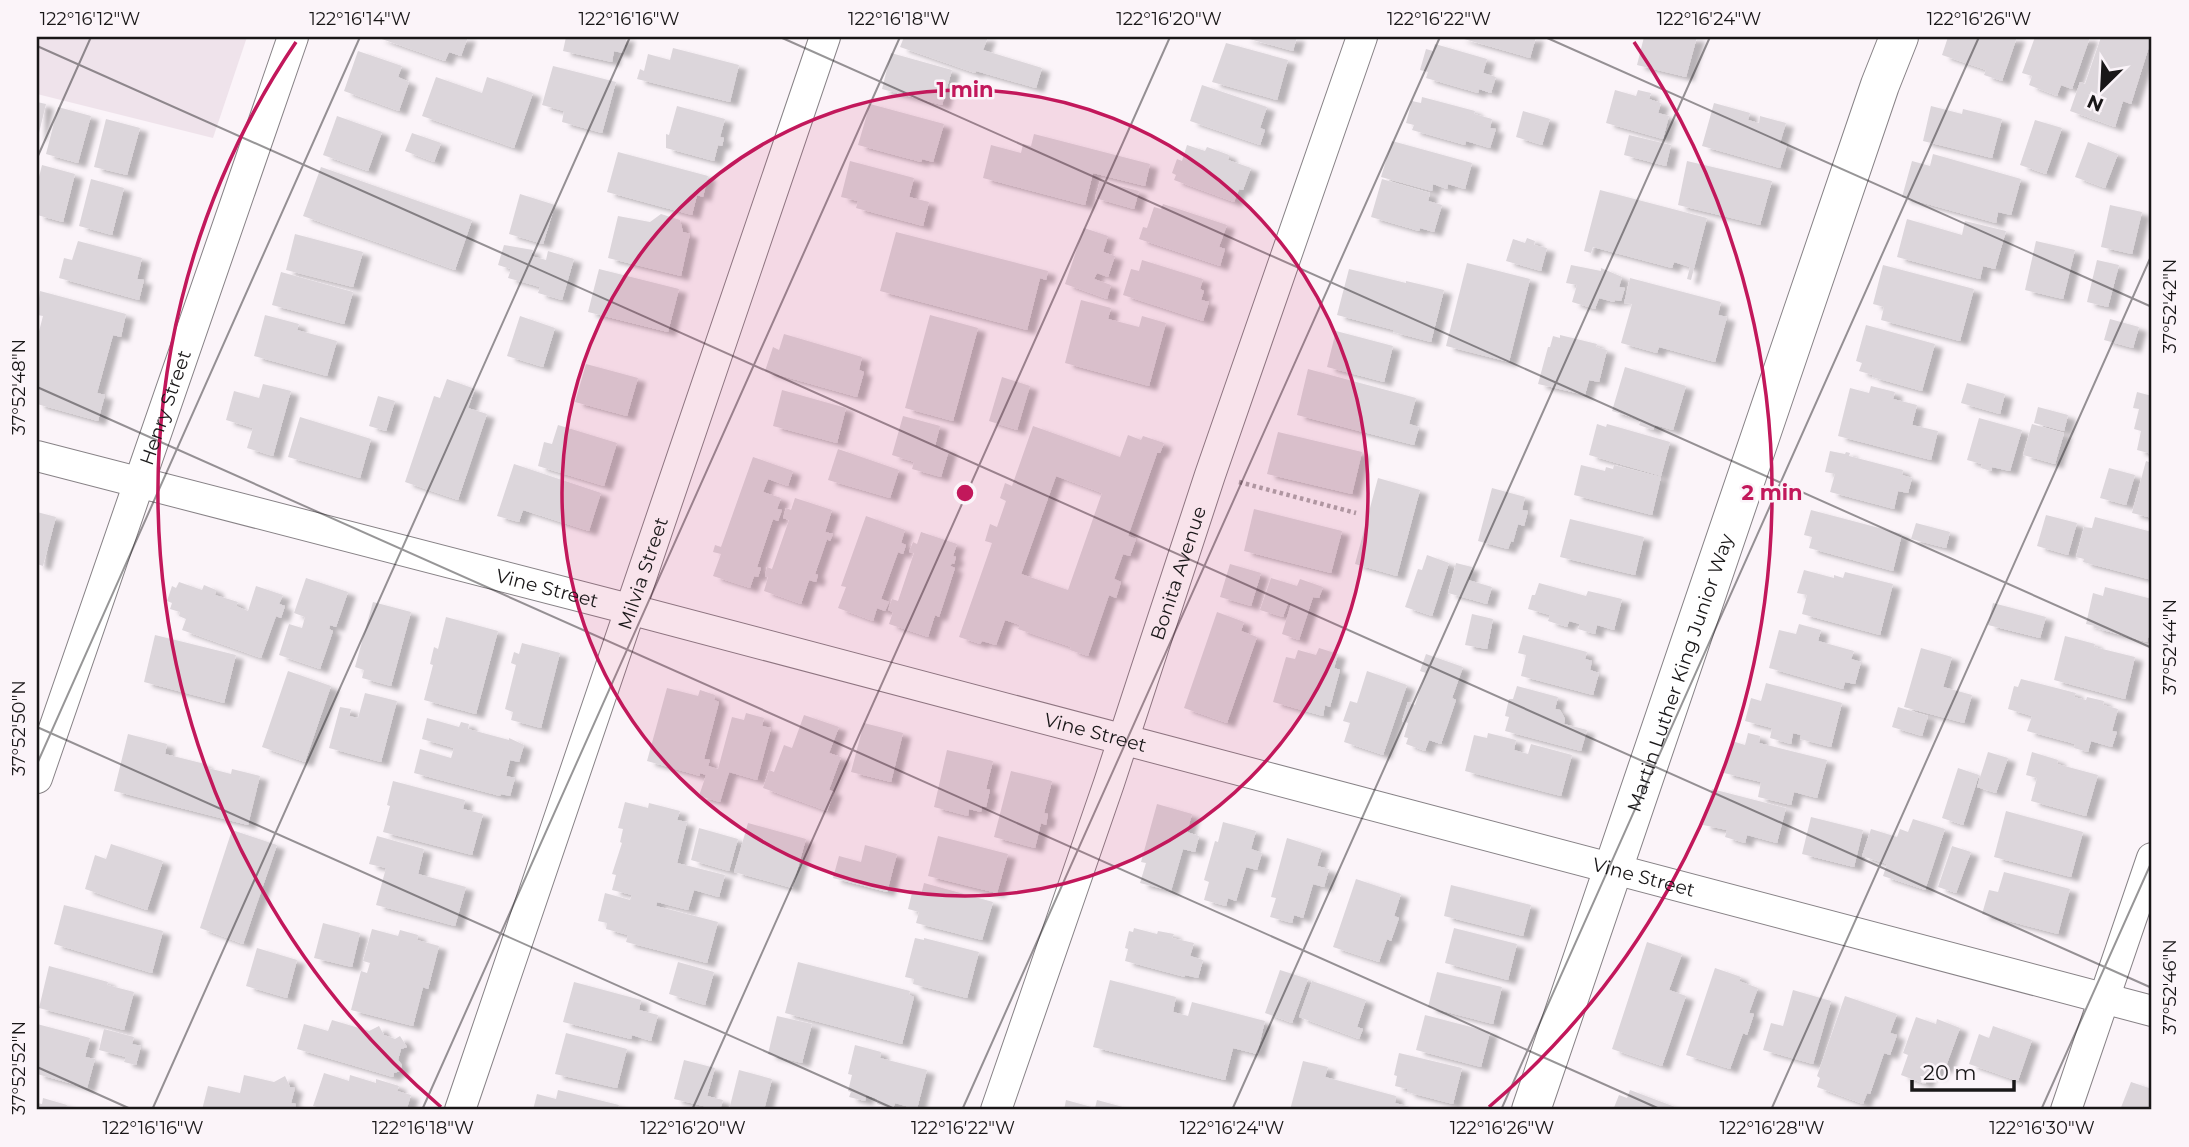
<svg xmlns="http://www.w3.org/2000/svg" width="2189" height="1147" font-family="Montserrat,sans-serif">
<defs>
<filter id="shadow"><feDropShadow dx="8" dy="4.5" stdDeviation="2" flood-color="#0004"/></filter>
</defs>
<rect width="100%" height="100%" fill="#fbf4f9"/>
<polygon fill="#efe3eb" points="37,37 247,37 213,138 37,94"/>
<g fill="#dcd6db" fill-rule="evenodd" filter="url(#shadow)">
<polygon points="376,37 468,37 461,56 449,52 445,61"/>
<polygon points="566,37 627,37 623,53 614,51 612,62 563,51"/>
<polygon points="904,37 988,37 983,50 1042,68 1036,88 976,71 975,73 900,47"/>
<polygon points="1242,37 1297,37 1293,51"/>
<polygon points="1457,37 1536,37 1530,58"/>
<polygon points="1644,37 1697,37 1686,77 1637,65"/>
<polygon points="1948,37 2017,37 2002,81 1984,75 1986,70 1942,55"/>
<polygon points="2035,37 2090,37 2072,89 2061,85 2057,96 2029,85 2032,76 2022,73"/>
<polygon points="2101,37 2152,37 2131,104 2123,101 2115,127 2070,111 2080,82 2085,84"/>
<polygon points="1226,43 1288,60 1277,100 1212,82"/>
<polygon points="1435,44 1487,59 1483,73 1496,77 1491,93 1479,89 1478,93 1426,78 1428,72 1420,70 1426,49 1433,51"/>
<polygon points="673,48 739,65 730,102 637,79 640,69 644,71 648,54 670,60"/>
<polygon points="358,51 402,66 398,77 409,82 399,111 344,91"/>
<polygon points="891,53 952,70 942,105 882,89"/>
<polygon points="553,66 616,82 602,133 562,122 564,111 542,105"/>
<polygon points="436,77 482,93 487,77 533,93 514,148 422,116"/>
<polygon points="1202,85 1267,107 1260,128 1265,130 1260,145 1190,121"/>
<polygon points="1615,90 1636,96 1638,90 1651,93 1649,99 1661,103 1658,113 1669,116 1663,139 1606,123"/>
<polygon points="1422,97 1475,111 1474,114 1492,119 1490,128 1496,129 1490,148 1466,141 1465,145 1412,130 1414,125 1406,123 1412,101 1421,103"/>
<polygon points="37,102 46,104 38,137 37,137"/>
<polygon points="1714,103 1750,113 1748,120 1759,123 1760,116 1786,123 1780,143 1787,145 1780,168 1702,146"/>
<polygon points="870,104 944,124 933,162 922,159 921,162 858,145"/>
<polygon points="677,106 725,119 720,137 724,138 722,146 718,145 714,161 666,148 666,134 669,135"/>
<polygon points="1931,106 1962,114 1963,109 2002,119 1992,158 1923,141"/>
<polygon points="58,107 91,116 78,163 46,154"/>
<polygon points="1523,111 1550,119 1542,145 1516,137"/>
<polygon points="337,116 382,132 368,171 323,155"/>
<polygon points="106,119 140,128 127,175 94,167"/>
<polygon points="2035,120 2062,128 2046,174 2020,165"/>
<polygon points="412,133 441,143 434,162 405,151"/>
<polygon points="1034,134 1150,164 1145,186 1093,173 1085,205 983,178 991,145 1021,153 1023,144 1031,146"/>
<polygon points="1629,135 1671,145 1666,166 1624,155"/>
<polygon points="1392,141 1472,163 1465,189 1448,184 1447,189 1433,184 1432,191 1381,177"/>
<polygon points="2088,142 2118,154 2105,188 2075,177"/>
<polygon points="1187,145 1205,151 1207,147 1229,155 1228,160 1251,168 1243,190 1239,189 1234,202 1174,180 1176,175 1172,173 1177,159 1182,161"/>
<polygon points="618,152 708,176 703,197 697,195 692,215 607,192"/>
<polygon points="1933,154 2021,179 2011,215 1998,212 1996,223 1902,197 1912,161 1930,166"/>
<polygon points="850,161 914,178 909,197 929,202 923,226 856,208 858,201 841,197"/>
<polygon points="1687,161 1772,181 1760,225 1678,205"/>
<polygon points="42,165 75,174 63,222 37,215 37,185"/>
<polygon points="321,167 472,220 455,270 303,216"/>
<polygon points="91,179 124,188 112,235 79,226"/>
<polygon points="1382,179 1430,193 1428,201 1442,205 1434,232 1420,228 1419,231 1371,217"/>
<polygon points="1100,181 1139,191 1134,209 1095,198"/>
<polygon points="1600,190 1707,218 1691,280 1687,279 1690,267 1674,262 1672,268 1593,247 1591,253 1584,251"/>
<polygon points="520,194 555,205 543,244 509,234"/>
<polygon points="1163,204 1227,225 1219,247 1225,249 1220,266 1139,239 1143,227 1147,228 1154,207 1161,209"/>
<polygon points="2110,205 2142,212 2132,254 2101,247"/>
<polygon points="661,214 680,220 683,232 690,234 681,276 608,258 618,216 650,222"/>
<polygon points="1907,219 1962,235 1965,221 2006,231 1995,269 1983,266 1980,279 1897,257"/>
<polygon points="1084,228 1108,236 1103,252 1115,256 1108,277 1097,273 1094,279 1111,285 1107,299 1065,284"/>
<polygon points="896,232 1048,271 1046,280 1040,278 1027,330 880,291"/>
<polygon points="295,234 363,252 353,287 286,270"/>
<polygon points="1527,238 1535,241 1534,245 1547,248 1541,271 1506,261 1513,239 1525,243"/>
<polygon points="78,241 142,258 137,279 144,280 139,300 59,278 64,258 72,260"/>
<polygon points="2036,241 2075,250 2063,299 2025,290"/>
<polygon points="504,245 533,250 531,256 546,260 548,251 574,259 562,300 538,293 540,287 508,278 511,269 498,265"/>
<polygon points="1142,260 1203,279 1200,289 1204,291 1201,300 1209,302 1203,321 1123,295 1131,269 1139,271"/>
<polygon points="2097,260 2119,265 2108,307 2087,302"/>
<polygon points="1467,263 1530,279 1509,362 1446,346"/>
<polygon points="1571,265 1601,271 1601,268 1622,277 1619,287 1625,288 1621,301 1615,300 1614,302 1599,298 1595,309 1572,302 1577,285 1566,283"/>
<polygon points="1883,265 1974,289 1960,341 1881,320 1884,307 1873,304"/>
<polygon points="599,269 679,289 668,332 588,312"/>
<polygon points="1349,269 1406,283 1406,281 1444,290 1431,342 1393,332 1394,330 1337,315"/>
<polygon points="281,272 353,292 344,324 272,305"/>
<polygon points="1630,278 1721,302 1718,315 1727,317 1715,362 1659,347 1657,353 1621,343 1632,304 1624,303"/>
<polygon points="40,291 126,314 121,337 113,335 97,393 105,395 98,421 37,404 37,339 43,316 37,315"/>
<polygon points="1081,300 1111,308 1108,319 1139,327 1142,316 1166,323 1149,386 1065,363"/>
<polygon points="265,315 299,324 297,330 337,341 327,376 254,356"/>
<polygon points="930,315 978,328 953,421 905,408"/>
<polygon points="520,316 555,328 543,367 507,356"/>
<polygon points="2110,319 2139,327 2133,348 2104,340"/>
<polygon points="1866,325 1935,344 1922,391 1872,377 1873,375 1859,371 1862,363 1856,361"/>
<polygon points="1336,331 1393,346 1384,382 1327,367"/>
<polygon points="784,334 862,357 859,370 864,372 857,397 765,371 773,347 779,350"/>
<polygon points="1560,335 1597,344 1596,347 1607,350 1599,382 1589,380 1585,395 1538,384 1548,347 1550,347 1553,336 1560,338"/>
<polygon points="586,364 638,378 627,416 575,402"/>
<polygon points="1625,367 1686,386 1673,430 1655,425 1653,430 1639,425 1641,420 1612,411"/>
<polygon points="1308,369 1416,398 1409,424 1419,427 1414,445 1297,415"/>
<polygon points="1002,377 1030,386 1017,430 989,421"/>
<polygon points="447,379 475,389 468,408 487,414 458,500 405,482 434,396 440,398"/>
<polygon points="1967,383 2005,394 2000,414 1961,403"/>
<polygon points="263,384 291,391 273,456 247,448 253,428 226,420 234,391 259,398"/>
<polygon points="1871,386 1895,392 1893,399 1917,405 1912,425 1938,431 1931,460 1838,436 1850,388 1869,393"/>
<polygon points="782,390 846,408 837,443 773,426"/>
<polygon points="2137,392 2152,396 2152,454 2137,450 2141,431 2134,429 2139,409 2133,408"/>
<polygon points="378,396 395,401 386,431 369,426"/>
<polygon points="2038,407 2068,415 2064,431 2034,423"/>
<polygon points="903,416 940,426 935,446 949,450 941,477 912,469 914,462 892,455"/>
<polygon points="300,417 371,439 360,478 288,457"/>
<polygon points="1979,418 2022,430 2010,471 1992,467 1991,471 1981,468 1982,464 1967,460"/>
<polygon points="1597,424 1606,427 1607,424 1670,442 1661,476 1589,455"/>
<polygon points="2032,424 2064,433 2055,464 2023,455"/>
<polygon points="558,425 617,443 604,486 538,466 544,442 552,444"/>
<path d="M1033,426L1120,457L1128,435L1141,440L1143,436L1164,443L1160,453H1157L1128,536L1136,539L1130,556L1123,554L1114,579L1121,582L1116,598L1109,595L1088,656L1070,650L1071,647L1018,629L1020,625L1005,620L996,645L982,641L980,644L959,637L992,543L985,541L990,524L997,527L1006,501L1000,498L1005,483L1012,486ZM1056,476L1102,493L1068,590L1021,574Z"/>
<polygon points="1278,432 1362,452 1352,494 1267,474"/>
<polygon points="838,449 899,470 890,498 828,480"/>
<polygon points="1830,451 1845,454 1846,452 1850,453 1849,456 1903,470 1902,475 1912,478 1908,493 1898,491 1894,509 1830,492 1835,474 1825,472"/>
<polygon points="753,457 793,471 788,486 768,479 763,492 781,498 777,509 782,510 778,521 773,519 757,567 761,568 758,577 754,576 750,588 713,576 721,554 713,552 715,545 721,547"/>
<polygon points="2146,461 2152,463 2152,518 2132,513"/>
<polygon points="514,464 601,493 589,531 523,510 519,522 497,516"/>
<polygon points="1581,465 1605,471 1606,467 1613,469 1614,465 1661,477 1652,515 1574,495"/>
<polygon points="2109,468 2135,475 2126,505 2100,498"/>
<polygon points="1378,478 1420,490 1397,576 1355,564"/>
<polygon points="1492,488 1525,497 1522,510 1528,511 1524,526 1518,524 1513,542 1511,541 1508,549 1478,541"/>
<polygon points="795,498 832,510 825,532 833,534 830,541 827,539 815,574 818,575 816,582 809,580 801,604 764,591 768,577 765,576 767,567 772,569 789,520 783,518 786,508 791,510"/>
<polygon points="1254,509 1342,531 1331,573 1244,551"/>
<polygon points="1811,510 1902,534 1893,571 1809,548 1812,537 1804,535"/>
<polygon points="37,512 56,517 43,566 37,564"/>
<polygon points="2046,515 2077,523 2068,555 2037,546"/>
<polygon points="866,516 905,530 901,543 906,545 903,554 898,552 881,599 889,602 885,611 877,608 873,621 838,608 846,587 841,586"/>
<polygon points="2095,517 2152,532 2152,580 2083,562 2084,559 2076,557 2084,527 2092,528"/>
<polygon points="1570,519 1644,537 1635,575 1560,557"/>
<polygon points="1916,523 1950,532 1946,548 1911,539"/>
<polygon points="921,532 957,544 953,556 956,557 954,564 952,563 950,566 955,568 939,617 935,615 928,637 889,624 893,612 888,610 892,599 898,601 914,553 909,552 913,542 917,544"/>
<polygon points="1427,555 1449,563 1432,616 1405,607 1418,569 1422,570"/>
<polygon points="1456,563 1472,567 1468,580 1492,587 1487,604 1448,593"/>
<polygon points="1230,564 1261,573 1251,606 1220,597"/>
<polygon points="1804,570 1834,578 1834,575 1843,578 1845,572 1893,584 1880,635 1802,614 1807,595 1797,593"/>
<polygon points="306,578 348,592 336,627 330,625 329,629 333,631 320,669 279,655 289,624 302,628 305,617 294,613"/>
<polygon points="1271,578 1297,586 1300,579 1323,587 1319,598 1313,597 1299,640 1282,634 1291,604 1288,603 1283,617 1260,610"/>
<polygon points="179,582 202,590 204,585 216,590 215,595 238,602 236,606 248,611 256,586 283,595 279,604 285,606 281,618 276,616 261,658 182,630 186,619 179,616 180,612 170,609 172,603 167,601 172,586 176,588"/>
<polygon points="1539,583 1586,596 1588,591 1622,599 1614,630 1597,625 1595,634 1578,629 1580,624 1569,621 1567,627 1548,621 1550,615 1528,609 1532,595 1535,595"/>
<polygon points="2105,587 2152,599 2152,622 2147,642 2095,628 2095,626 2086,624 2093,593 2103,596"/>
<polygon points="373,602 411,612 391,686 362,678 364,670 355,667"/>
<polygon points="1993,603 2046,617 2040,638 1988,625"/>
<polygon points="1217,612 1244,622 1241,631 1257,637 1227,723 1184,708"/>
<polygon points="1472,614 1493,619 1487,649 1465,645"/>
<polygon points="446,617 498,631 476,714 424,700 433,665 430,664 434,647 438,649"/>
<polygon points="1799,624 1821,630 1818,641 1854,651 1851,659 1861,662 1855,684 1845,682 1843,689 1769,668 1779,630 1796,634"/>
<polygon points="155,635 236,655 224,703 144,682"/>
<polygon points="1523,635 1587,652 1585,659 1592,661 1590,670 1599,673 1593,695 1521,676 1526,655 1518,653"/>
<polygon points="2065,636 2095,644 2094,647 2135,657 2125,699 2054,680"/>
<polygon points="522,643 560,653 541,728 511,720 513,712 505,709 516,665 511,663 514,652 519,654"/>
<polygon points="1319,648 1338,654 1334,668 1340,670 1330,707 1325,705 1323,716 1273,702 1286,657 1295,659 1298,650 1316,655"/>
<polygon points="1921,648 1952,657 1943,687 1972,695 1964,723 1904,707"/>
<polygon points="1426,654 1463,667 1452,698 1456,700 1441,744 1429,740 1425,751 1406,744 1408,738 1404,737 1408,723 1402,721 1408,702 1415,705 1426,673 1420,671"/>
<polygon points="288,671 331,686 305,762 262,747"/>
<polygon points="1367,671 1407,685 1383,755 1344,742 1350,723 1343,721 1350,701 1357,703"/>
<polygon points="2021,679 2076,693 2074,697 2086,700 2087,697 2104,701 2103,705 2118,709 2112,731 2117,732 2112,747 2091,741 2088,752 2074,748 2075,744 2027,731 2032,716 2008,709 2014,686 2018,687"/>
<polygon points="1766,683 1842,703 1831,747 1800,739 1801,735 1793,733 1791,744 1770,738 1772,728 1745,721 1751,698 1761,701"/>
<polygon points="1517,686 1558,697 1555,709 1560,710 1565,719 1564,724 1587,730 1581,751 1505,731 1509,717 1505,716 1509,699 1513,699"/>
<polygon points="667,688 698,696 700,690 715,695 714,700 719,702 704,759 710,760 708,766 718,769 732,717 744,720 746,713 764,718 762,726 771,728 757,780 729,772 720,802 699,796 706,775 700,773 700,776 647,761"/>
<polygon points="365,693 397,701 381,762 329,748 340,707 351,709 349,716 358,718"/>
<polygon points="1898,707 1928,716 1922,736 1892,727"/>
<polygon points="804,715 839,727 829,753 841,757 829,790 834,792 827,811 763,788 769,770 774,772 784,745 792,748"/>
<polygon points="427,718 459,727 461,722 469,724 468,729 509,740 509,738 524,745 519,762 510,760 506,776 515,778 510,796 501,794 500,796 414,773 420,749 451,758 454,748 422,739"/>
<polygon points="864,723 903,733 891,782 851,772"/>
<polygon points="1488,733 1516,740 1514,750 1528,754 1531,744 1572,755 1561,796 1465,771 1474,735 1487,738"/>
<polygon points="1748,733 1760,736 1759,743 1827,760 1817,798 1794,792 1791,805 1758,797 1761,782 1724,773 1732,741 1745,745"/>
<polygon points="128,734 167,744 165,754 205,764 204,767 231,774 232,769 260,776 248,825 114,791"/>
<polygon points="947,750 993,761 986,789 990,790 986,807 982,806 981,812 969,809 968,816 934,807"/>
<polygon points="1988,752 2008,758 1996,793 1977,787"/>
<polygon points="2032,752 2058,760 2057,764 2098,775 2086,816 2031,801 2037,778 2026,775"/>
<polygon points="1958,768 1979,775 1963,825 1942,818"/>
<polygon points="1011,771 1052,781 1044,813 1048,814 1046,825 1041,823 1035,848 994,837"/>
<polygon points="393,781 465,800 463,809 483,814 472,855 383,832 390,806 387,805"/>
<polygon points="1712,789 1786,808 1777,843 1747,835 1745,843 1725,837 1727,830 1703,825"/>
<polygon points="625,802 648,808 649,803 680,811 677,820 687,822 677,863 725,875 719,897 694,890 688,910 657,902 656,906 718,922 707,963 626,942 628,935 606,929 607,923 598,921 605,893 630,900 632,895 612,890 616,875 612,874 622,843 620,842 623,829 618,828"/>
<polygon points="1157,804 1192,814 1187,832 1199,836 1195,852 1183,849 1171,891 1140,883 1146,863 1141,862"/>
<polygon points="2006,811 2083,832 2071,877 1994,857"/>
<polygon points="1811,817 1863,830 1854,867 1802,854"/>
<polygon points="1913,819 1945,829 1925,890 1883,876 1887,864 1862,856 1871,829 1897,837 1900,829 1908,832"/>
<polygon points="1223,822 1256,831 1251,849 1262,853 1257,870 1246,867 1236,901 1228,898 1226,906 1204,900 1209,882 1204,880 1215,841 1218,842"/>
<polygon points="748,823 806,839 792,888 734,872"/>
<polygon points="699,828 738,839 729,871 691,860"/>
<polygon points="232,830 277,845 243,944 200,928"/>
<polygon points="377,836 424,849 418,874 466,887 455,926 376,905 386,868 369,864"/>
<polygon points="938,836 1008,854 997,893 928,876"/>
<polygon points="1287,838 1322,849 1317,866 1329,869 1324,887 1313,884 1303,918 1294,915 1292,923 1270,917 1276,898 1271,897"/>
<polygon points="111,844 163,861 147,910 85,889 95,855 106,859"/>
<polygon points="865,845 897,854 887,892 833,878 839,856 861,862"/>
<polygon points="1952,846 1971,852 1956,893 1938,887"/>
<polygon points="2004,872 2070,889 2058,934 1982,914 1989,890 1998,892"/>
<polygon points="1356,879 1401,894 1394,916 1399,918 1391,941 1387,939 1379,962 1333,947"/>
<polygon points="924,883 993,902 982,940 916,923 919,912 908,909 912,893 921,895"/>
<polygon points="1451,885 1531,905 1523,936 1444,916"/>
<polygon points="64,905 163,931 152,973 54,944"/>
<polygon points="323,923 360,933 352,967 314,958"/>
<polygon points="1134,928 1157,934 1158,931 1174,934 1172,938 1194,943 1190,956 1203,960 1198,978 1185,975 1185,977 1125,961 1128,949 1125,948 1129,931 1133,932"/>
<polygon points="1454,928 1517,944 1508,980 1445,963"/>
<polygon points="372,929 398,936 400,930 418,935 417,940 439,946 428,989 423,987 413,1026 351,1010 361,971 367,973 370,963 363,961"/>
<polygon points="915,938 924,940 924,938 979,952 967,998 913,984 914,979 905,977"/>
<polygon points="1647,942 1682,954 1669,990 1686,996 1662,1066 1612,1049"/>
<polygon points="257,948 297,960 287,998 246,986"/>
<polygon points="678,962 714,972 705,1005 669,994"/>
<polygon points="798,962 910,991 909,995 914,997 902,1044 785,1013"/>
<polygon points="49,966 108,982 107,985 134,992 124,1030 39,1008"/>
<polygon points="1715,968 1741,977 1739,981 1758,988 1749,1013 1754,1014 1747,1035 1743,1033 1730,1069 1686,1055"/>
<polygon points="1280,970 1308,979 1292,1023 1265,1013"/>
<polygon points="1437,972 1502,987 1493,1024 1428,1007"/>
<polygon points="1110,980 1176,997 1173,1012 1188,1016 1192,1002 1265,1021 1257,1054 1233,1048 1225,1080 1093,1047"/>
<polygon points="1312,981 1366,1000 1357,1027 1363,1029 1359,1039 1299,1017"/>
<polygon points="574,982 641,1000 639,1010 658,1015 651,1041 632,1035 631,1039 563,1022"/>
<polygon points="1793,990 1831,1001 1813,1064 1763,1050 1771,1023 1783,1026"/>
<polygon points="1845,996 1897,1014 1890,1033 1897,1035 1890,1055 1884,1053 1870,1094 1867,1093 1863,1104 1817,1087 1820,1078 1817,1076"/>
<polygon points="1425,1015 1490,1032 1481,1067 1416,1050"/>
<polygon points="777,1016 812,1024 802,1063 768,1054"/>
<polygon points="1916,1017 1936,1024 1937,1019 1960,1028 1945,1069 1941,1067 1938,1076 1930,1072 1925,1084 1901,1075 1908,1055 1903,1053"/>
<polygon points="332,1020 369,1031 379,1026 384,1035 395,1039 400,1036 407,1047 401,1049 398,1060 402,1065 400,1071 394,1073 393,1077 297,1049 304,1024 328,1031"/>
<polygon points="37,1024 90,1038 85,1057 95,1059 87,1088 37,1074"/>
<polygon points="1993,1026 2032,1040 2018,1081 1969,1064 1979,1034 1989,1038"/>
<polygon points="104,1029 134,1037 132,1044 141,1046 136,1065 124,1062 126,1057 99,1050"/>
<polygon points="566,1033 627,1049 617,1088 555,1074"/>
<polygon points="855,1045 881,1052 880,1058 927,1070 917,1109 895,1103 893,1109 877,1104 878,1099 866,1095 865,1101 849,1097 851,1092 848,1091 852,1075 848,1074"/>
<polygon points="1399,1053 1462,1068 1453,1104 1407,1092 1407,1089 1395,1086 1397,1076 1394,1075"/>
<polygon points="684,1060 715,1068 707,1096 723,1100 720,1110 674,1099"/>
<polygon points="1303,1061 1328,1067 1325,1077 1396,1096 1395,1103 1410,1107 1409,1110 1290,1110"/>
<polygon points="739,1070 772,1079 764,1110 729,1110"/>
<polygon points="324,1073 349,1081 350,1075 376,1083 376,1079 399,1086 397,1091 411,1095 407,1108 400,1107 399,1110 328,1110 313,1106"/>
<polygon points="244,1075 274,1082 285,1076 290,1087 295,1088 291,1103 296,1104 295,1110 202,1110 208,1086 240,1093"/>
<polygon points="2131,1082 2152,1089 2152,1110 2120,1110"/>
<polygon points="558,1090 619,1105 617,1110 533,1110 537,1094 556,1099"/>
<polygon points="1630,1090 1683,1110 1613,1110 1619,1095 1627,1098"/>
<polygon points="43,1098 67,1105 66,1110 37,1110 37,1103 42,1104"/>
<polygon points="1066,1100 1095,1108 1097,1100 1134,1110 1064,1110"/>
</g>
<g fill="none" stroke-linecap="round" stroke-linejoin="round">
<g stroke="#878286" stroke-width="32">
<g id="street">
<path id="s1" d="M37,456L629,609L2152,1011"/>
<path id="s2" d="M37,778L293,37"/>
<path id="s3" d="M460,1110L825,37"/>
<path id="s4" d="M996,1110L1109,783L1210,475L1362,37"/>
<polyline points="2066,1110 2152,858"/>
</g>
</g>
<g stroke="#878286" stroke-width="40">
<g id="secondary">
<path id="s5" d="M1531,1110L1880,85L1899,37"/>
</g>
</g>
<polyline stroke="#ada8ab" stroke-width="4.5" stroke-dasharray="3.5 3.5" stroke-linecap="butt" points="1239,482 1356,513"/>
<use href="#street" stroke="#fff" stroke-width="30"/>
<use href="#secondary" stroke="#fff" stroke-width="38"/>
</g>
<path fill="none" stroke="#191718" stroke-width="2" stroke-opacity="0.45" d="M780,37L2152,648M1545,37L2152,307M37,46L2152,988M37,158L91,37M37,387L1662,1110M37,727L897,1110M37,764L360,37M37,1067L133,1110M152,1110L630,37M422,1110L900,37M692,1110L1170,37M962,1110L1440,37M1232,1110L1710,37M1501,1110L1979,37M1771,1110L2152,254M2041,1110L2152,861"/>
<circle cx="965" cy="493" r="403" fill="#c2185b" fill-opacity=".12"/>
<g fill="none" stroke="#c2185b" stroke-width="3.5">
<circle cx="965" cy="493" r="403"/>
<path d="M441 1107A807 807 0 0 1 296 42M1634 42A807 807 0 0 1 1489 1107"/>
</g>
<g text-anchor="middle" dominant-baseline="central" stroke-width="5" stroke-linejoin="round" paint-order="stroke">
<g font-size="19" fill="#191718" stroke="#fbf4f9">
<text stroke="none"><textPath href="#s2" startOffset="392">Henry Street</textPath></text>
<text stroke="none"><textPath href="#s3" startOffset="567">Milvia Street</textPath></text>
<text stroke="none"><textPath href="#s4" startOffset="567">Bonita Avenue</textPath></text>
<text stroke="none"><textPath href="#s1" startOffset="527">Vine Street</textPath></text>
<text stroke="none"><textPath href="#s5" startOffset="462">Martin Luther King Junior Way</textPath></text>
<text stroke="none"><textPath href="#s1" startOffset="1094">Vine Street</textPath></text>
<text stroke="none"><textPath href="#s1" startOffset="1661">Vine Street</textPath></text>
</g>
</g>
<circle cx="965" cy="493" r="10" fill="#c2185b" stroke="#fbf4f9" stroke-width="3.5"/>
<g font-size="21" text-anchor="middle" font-weight="bold" fill="#c2185b" stroke="#fbf4f9" stroke-width="5" stroke-linejoin="round" paint-order="stroke">
<text x="965" y="97">1 min</text>
<text x="1772" y="500">2 min</text>
</g>
<rect width="2189" height="1147" fill="none" stroke="#fbf4f9" stroke-width="77"/>
<g transform="translate(2102 88) rotate(204)" stroke="#fbf4f9" stroke-width="5" paint-order="stroke">
<path d="M0-5L12 26L0 18L-12 26Z" fill="#191718"/>
<text y="-10" font-size="19" font-weight="bold" text-anchor="middle" fill="#191718">N</text>
</g>
<path d="M1912 1080v10h102v-10" fill="none" stroke="#191718" stroke-width="3.5"/>
<text x="1923" y="1080" font-size="21" fill="#191718" stroke="#fbf4f9" stroke-width="5" paint-order="stroke">20 m</text>
<rect x="38" y="38" width="2112" height="1070" fill="none" stroke="#191718" stroke-width="2.5"/>
<g font-size="18" text-anchor="middle" fill="#191718">
<text x="90" y="25">122°16'12"W</text>
<text x="360" y="25">122°16'14"W</text>
<text x="629" y="25">122°16'16"W</text>
<text x="899" y="25">122°16'18"W</text>
<text x="1169" y="25">122°16'20"W</text>
<text x="1439" y="25">122°16'22"W</text>
<text x="1709" y="25">122°16'24"W</text>
<text x="1979" y="25">122°16'26"W</text>
<text transform="translate(2170 306) rotate(-90)" y="6">37°52'42"N</text>
<text transform="translate(19 387) rotate(-90)" y="6">37°52'48"N</text>
<text transform="translate(2170 647) rotate(-90)" y="6">37°52'44"N</text>
<text transform="translate(19 728) rotate(-90)" y="6">37°52'50"N</text>
<text transform="translate(2170 987) rotate(-90)" y="6">37°52'46"N</text>
<text transform="translate(19 1068) rotate(-90)" y="6">37°52'52"N</text>
<text x="153" y="1134">122°16'16"W</text>
<text x="423" y="1134">122°16'18"W</text>
<text x="693" y="1134">122°16'20"W</text>
<text x="963" y="1134">122°16'22"W</text>
<text x="1232" y="1134">122°16'24"W</text>
<text x="1502" y="1134">122°16'26"W</text>
<text x="1772" y="1134">122°16'28"W</text>
<text x="2042" y="1134">122°16'30"W</text>
</g>
</svg>
